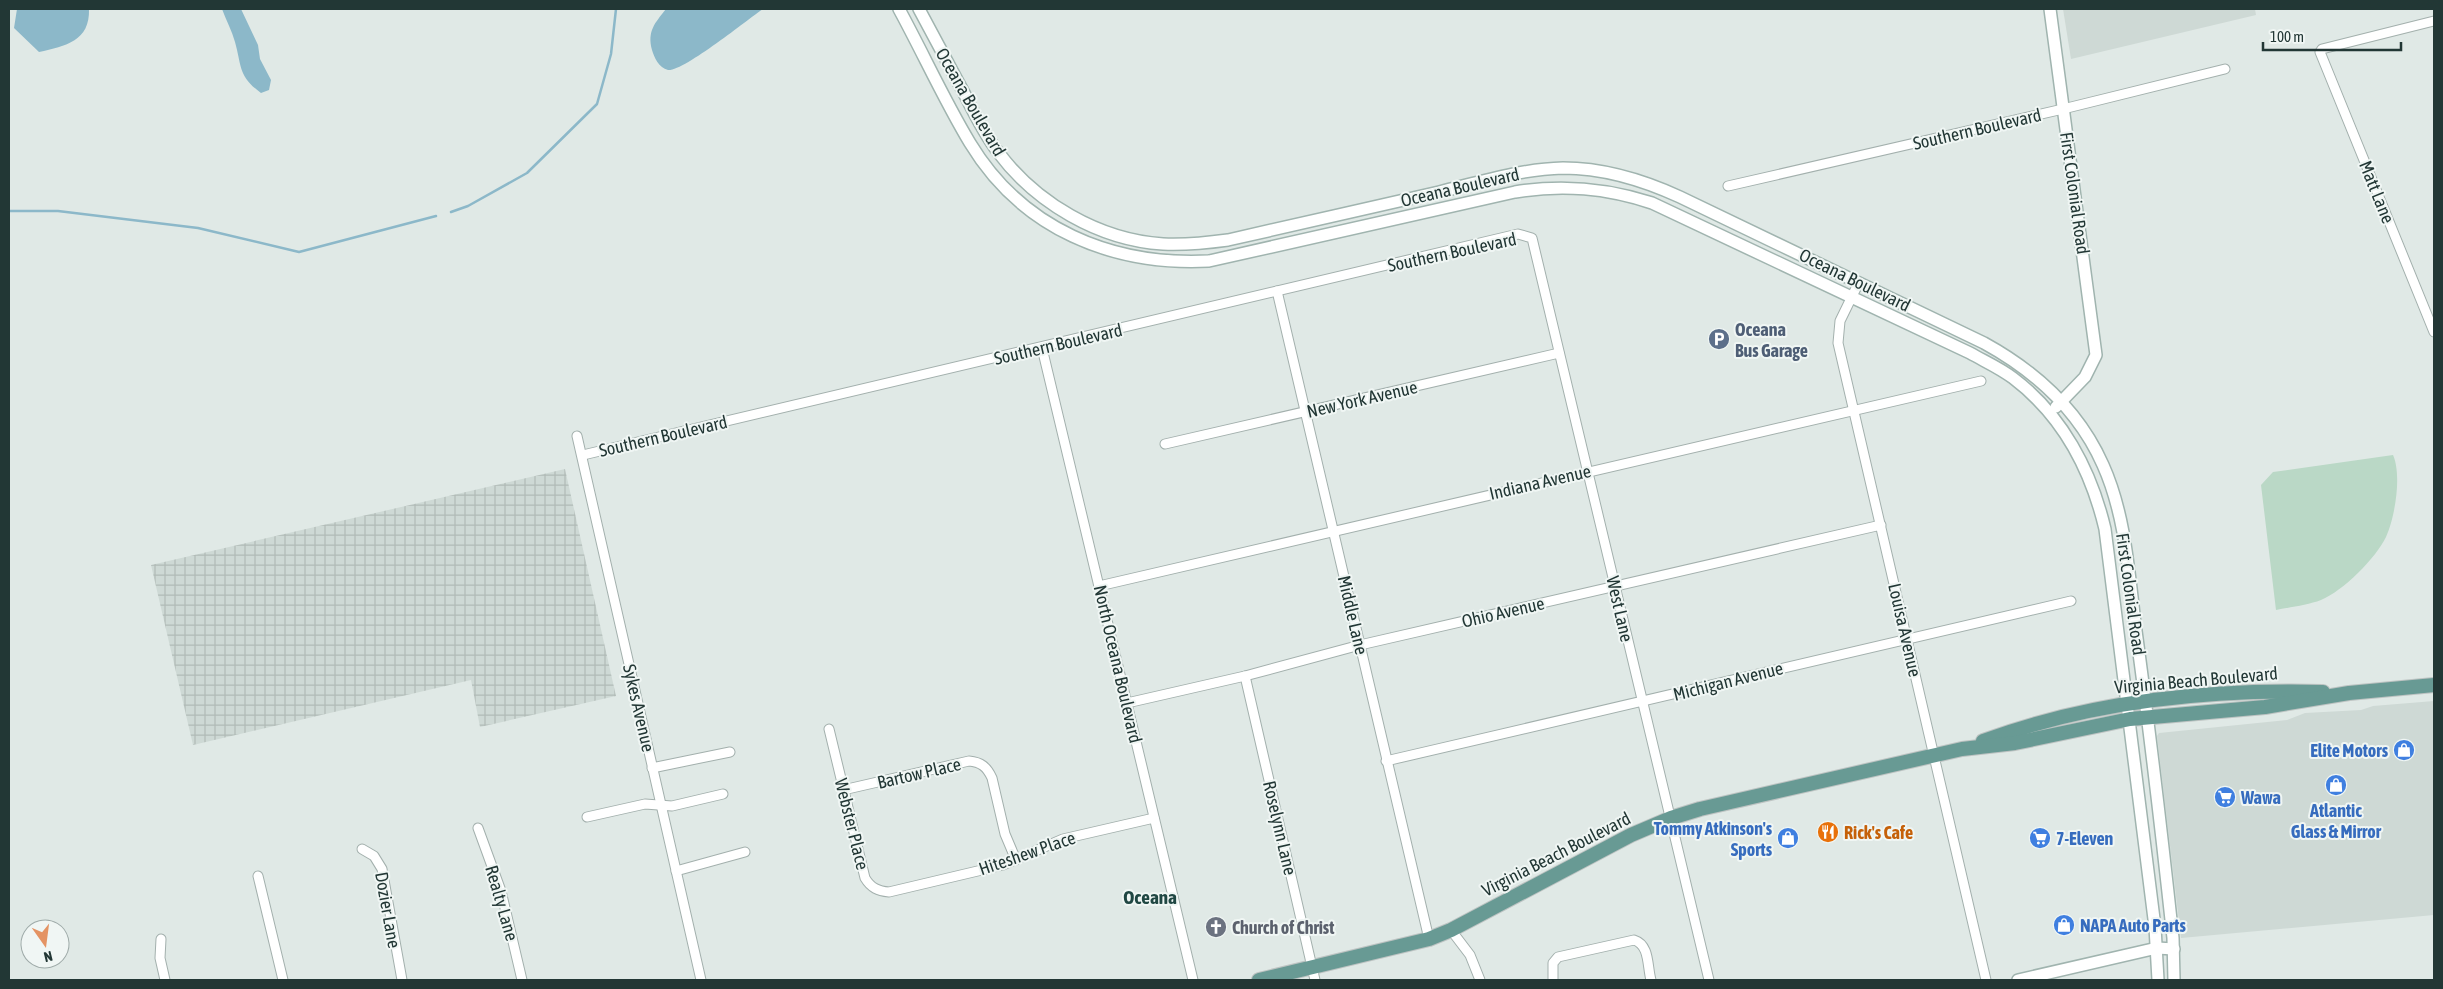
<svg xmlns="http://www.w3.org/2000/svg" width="2443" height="989" font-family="'Asap Condensed',sans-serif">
<defs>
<pattern id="industrial-grid" width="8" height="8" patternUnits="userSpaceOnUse" patternTransform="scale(1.25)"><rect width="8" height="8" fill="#ced9d5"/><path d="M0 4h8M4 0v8" fill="none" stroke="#b1bbb7"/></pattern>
</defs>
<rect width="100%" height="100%" fill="#e0e9e6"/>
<g fill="#ced9d5">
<polygon points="2063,9 2255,9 2256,15 2071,59"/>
<polygon points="2434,701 2434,915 2181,938 2157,736 2159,733 2287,720 2305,713 2361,710 2373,706"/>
</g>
<polygon fill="url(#industrial-grid)" points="565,469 616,696 480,727 471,680 193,745 151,565"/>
<path fill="#bad8c6" d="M2393,455C2402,475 2395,517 2386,537C2376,558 2343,591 2321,600C2308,605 2291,607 2276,610L2261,485L2273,472Z"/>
<g fill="#8cb8c9">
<path d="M17,9H89C90,41 66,46 39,52L14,28Z"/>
<path d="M222,9H241L258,45L260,59L271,80L269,90L261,93C238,76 242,67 235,42C232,31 226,20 222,9Z"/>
<path d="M666,9H763C748,19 683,72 668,70C659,68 654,57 652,50C647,31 655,23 666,9Z"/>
</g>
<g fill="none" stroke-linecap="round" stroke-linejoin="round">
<g stroke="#8cb8c9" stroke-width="2.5">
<polyline points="9,211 58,211 198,228 299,252 436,216"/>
<polyline points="451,212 468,206 527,173 597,104 611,54 616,9"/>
</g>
<g stroke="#a3b0ad" stroke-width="11">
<g id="street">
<polyline points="2434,21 2322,49 2320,52 2434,332"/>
<polyline points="1728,186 2063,109 2225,69"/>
<polyline points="1859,282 1840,321 1838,343 1986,980"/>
<polyline points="1277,291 1429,939"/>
<polyline points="1042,348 1193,980"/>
<polyline points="577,436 701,980"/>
<polyline points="1165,444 1559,353"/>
<polyline points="583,455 1518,234 1532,238 1709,980"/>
<polyline points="1099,586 1981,381"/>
<polyline points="1245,676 1315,980"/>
<polyline points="1127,703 1245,676 1360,645 1881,525"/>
<path d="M829,729L865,878C871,888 878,891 889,892L1003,865L1063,839L1154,818"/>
<polyline points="1386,761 2071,601"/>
<polyline points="652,768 730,752"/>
<path d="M843,790L969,761C981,762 987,767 992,778L1005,834L1016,860"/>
<polyline points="587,817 645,804 672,806 723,794"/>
<polyline points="478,828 501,891 522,980"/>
<polyline points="362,849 374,856 382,869 402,980"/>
<polyline points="676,871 745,852"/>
<polyline points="258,876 283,980"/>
<polyline points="1451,930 1470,955 1480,980"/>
<polyline points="161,939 160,958 165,980"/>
<path d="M1553,980V963L1558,957L1634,940C1650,945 1647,966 1651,980"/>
</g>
</g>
<g stroke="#a0b4af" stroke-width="14">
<g id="secondary">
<path d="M899,9C923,53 944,100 970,143C1022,229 1112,266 1209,261L1515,192C1563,184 1606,188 1652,203L1970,353C1984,361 2000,368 2013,378C2062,415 2091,470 2105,529L2155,927L2158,980"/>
<path d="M919,9C934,37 949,65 964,93C974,113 984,134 998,152C1036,203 1099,240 1163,244C1185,245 1206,243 1228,240C1298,224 1369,208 1439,192C1480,182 1521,169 1563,168C1604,168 1643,180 1680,197L1984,343C2035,371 2079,411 2103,465C2126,516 2129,576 2136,631C2150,733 2162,836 2173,938L2174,980"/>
<polyline points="2050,9 2096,355 2085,377 2056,407"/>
<polyline points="2018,980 2157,948 2174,949"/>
</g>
</g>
<g stroke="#bdc3c2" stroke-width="16">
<g id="primary">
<path d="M1983,741C2092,701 2208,689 2323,692"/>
<polyline points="1259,980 1429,939 1451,930 1631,835 1671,818 1700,809 1962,749 2015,743 2130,719 2265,707 2349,693 2434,685"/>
</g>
</g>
<use href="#street" stroke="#fff" stroke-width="9"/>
<use href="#secondary" stroke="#fff" stroke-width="11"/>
<use href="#primary" stroke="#689a94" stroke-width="14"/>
</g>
<defs>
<g id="parking-disc" transform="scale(1.125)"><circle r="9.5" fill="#5c6f8a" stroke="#f0f6f4"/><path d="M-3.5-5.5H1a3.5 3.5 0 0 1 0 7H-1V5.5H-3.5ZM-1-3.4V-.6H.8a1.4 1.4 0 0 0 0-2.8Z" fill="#fff"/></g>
<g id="shop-disc" transform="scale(1.125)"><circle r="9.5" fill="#3f7fe0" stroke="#f0f6f4"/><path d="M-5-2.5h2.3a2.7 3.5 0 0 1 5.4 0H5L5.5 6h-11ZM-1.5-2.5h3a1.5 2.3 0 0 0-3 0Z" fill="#fff"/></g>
<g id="supermarket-disc" transform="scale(1.125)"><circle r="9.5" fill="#3f7fe0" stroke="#f0f6f4"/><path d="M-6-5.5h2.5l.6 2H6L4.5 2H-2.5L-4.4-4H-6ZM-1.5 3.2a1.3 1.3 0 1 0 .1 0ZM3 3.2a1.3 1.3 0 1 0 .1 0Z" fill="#fff"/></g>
<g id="restaurant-disc" transform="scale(1.125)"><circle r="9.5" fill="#e8710a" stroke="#f0f6f4"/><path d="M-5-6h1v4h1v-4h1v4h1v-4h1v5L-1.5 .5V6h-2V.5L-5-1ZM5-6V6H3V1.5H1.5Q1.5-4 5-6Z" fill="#fff"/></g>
<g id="church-disc" transform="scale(1.125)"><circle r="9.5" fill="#6b7280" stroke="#f0f6f4"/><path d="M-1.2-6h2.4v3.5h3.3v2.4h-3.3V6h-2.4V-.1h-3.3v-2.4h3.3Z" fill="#fff"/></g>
</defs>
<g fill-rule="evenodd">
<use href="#parking-disc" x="1719" y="339"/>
<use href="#shop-disc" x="2404" y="750"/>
<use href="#shop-disc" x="2336" y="785"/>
<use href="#supermarket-disc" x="2225" y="797"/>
<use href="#restaurant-disc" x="1828" y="832"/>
<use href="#shop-disc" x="1788" y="838"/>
<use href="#supermarket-disc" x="2040" y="838"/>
<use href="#shop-disc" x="2064" y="925"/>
<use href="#church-disc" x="1216" y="927"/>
</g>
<g text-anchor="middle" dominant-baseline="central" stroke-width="4" stroke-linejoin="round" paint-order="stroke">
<g font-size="18" fill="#223735" stroke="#f0f6f4">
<text transform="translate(971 102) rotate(60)">Oceana Boulevard</text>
<text transform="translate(1977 129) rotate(-13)">Southern Boulevard</text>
<text transform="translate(1460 187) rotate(-13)">Oceana Boulevard</text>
<text transform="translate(2377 192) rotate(68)">Matt Lane</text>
<text transform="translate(2075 193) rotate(82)">First Colonial Road</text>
<text transform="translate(1452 252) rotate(-12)">Southern Boulevard</text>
<text transform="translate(1855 280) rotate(26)">Oceana Boulevard</text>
<text transform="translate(1058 344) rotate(-13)">Southern Boulevard</text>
<text transform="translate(1362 399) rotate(-13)">New York Avenue</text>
<text transform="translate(663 436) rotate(-13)">Southern Boulevard</text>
<text transform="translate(1540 482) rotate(-13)">Indiana Avenue</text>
<text transform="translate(2131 594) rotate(82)">First Colonial Road</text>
<text transform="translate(1620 609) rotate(77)">West Lane</text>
<text transform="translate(1503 612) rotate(-13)">Ohio Avenue</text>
<text transform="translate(1353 615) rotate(77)">Middle Lane</text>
<text transform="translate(1905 630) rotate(77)">Louisa Avenue</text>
<text transform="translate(1118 664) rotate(77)">North Oceana Boulevard</text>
<text transform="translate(2196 680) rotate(-5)">Virginia Beach Boulevard</text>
<text transform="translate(1728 681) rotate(-14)">Michigan Avenue</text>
<text transform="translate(639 708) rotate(77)">Sykes Avenue</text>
<text transform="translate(919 773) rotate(-13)">Bartow Place</text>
<text transform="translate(852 824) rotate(76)">Webster Place</text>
<text transform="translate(1280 828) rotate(77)">Roselynn Lane</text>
<text transform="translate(1027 853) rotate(-19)">Hiteshew Place</text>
<text transform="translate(1556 854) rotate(-27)">Virginia Beach Boulevard</text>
<text transform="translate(502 903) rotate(74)">Realty Lane</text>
<text transform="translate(388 910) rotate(80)">Dozier Lane</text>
</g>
<g font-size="18" font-weight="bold" fill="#4e5e75" stroke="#f0f6f4" text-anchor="start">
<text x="1735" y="329">Oceana<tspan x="1735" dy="21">Bus Garage</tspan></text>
</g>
<g font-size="18" font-weight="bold" fill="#366cbe" stroke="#f0f6f4" text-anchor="start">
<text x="2388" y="750" text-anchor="end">Elite Motors</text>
<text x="2241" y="797">Wawa</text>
<text x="2336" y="810" text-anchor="middle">Atlantic<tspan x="2336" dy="21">Glass &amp; Mirror</tspan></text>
<text x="1772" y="828" text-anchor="end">Tommy Atkinson's<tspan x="1772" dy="21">Sports</tspan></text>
<text x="2056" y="838">7-Eleven</text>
<text x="2080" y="925">NAPA Auto Parts</text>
</g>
<g font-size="18" font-weight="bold" fill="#c56008" stroke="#f0f6f4" text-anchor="start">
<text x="1844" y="832">Rick's Cafe</text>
</g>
<g font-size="18" font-weight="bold" fill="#5b616d" stroke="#f0f6f4" text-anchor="start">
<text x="1232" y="927">Church of Christ</text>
</g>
<g font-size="19" font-weight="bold" fill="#204743" stroke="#f0f6f4">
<text x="1150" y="897">Oceana</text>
</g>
</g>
<rect width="2443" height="989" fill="none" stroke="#223735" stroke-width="20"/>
<g transform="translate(45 944) rotate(166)"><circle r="24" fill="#f0f6f4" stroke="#9eaaa8"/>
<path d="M0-4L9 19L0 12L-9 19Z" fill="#e49363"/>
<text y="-8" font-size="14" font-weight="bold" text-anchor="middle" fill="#223735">N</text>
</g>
<path d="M2263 42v8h138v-8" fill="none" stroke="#223735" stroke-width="2.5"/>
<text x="2270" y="42" font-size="15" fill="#223735" stroke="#f0f6f4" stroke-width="4" paint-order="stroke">100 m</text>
</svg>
